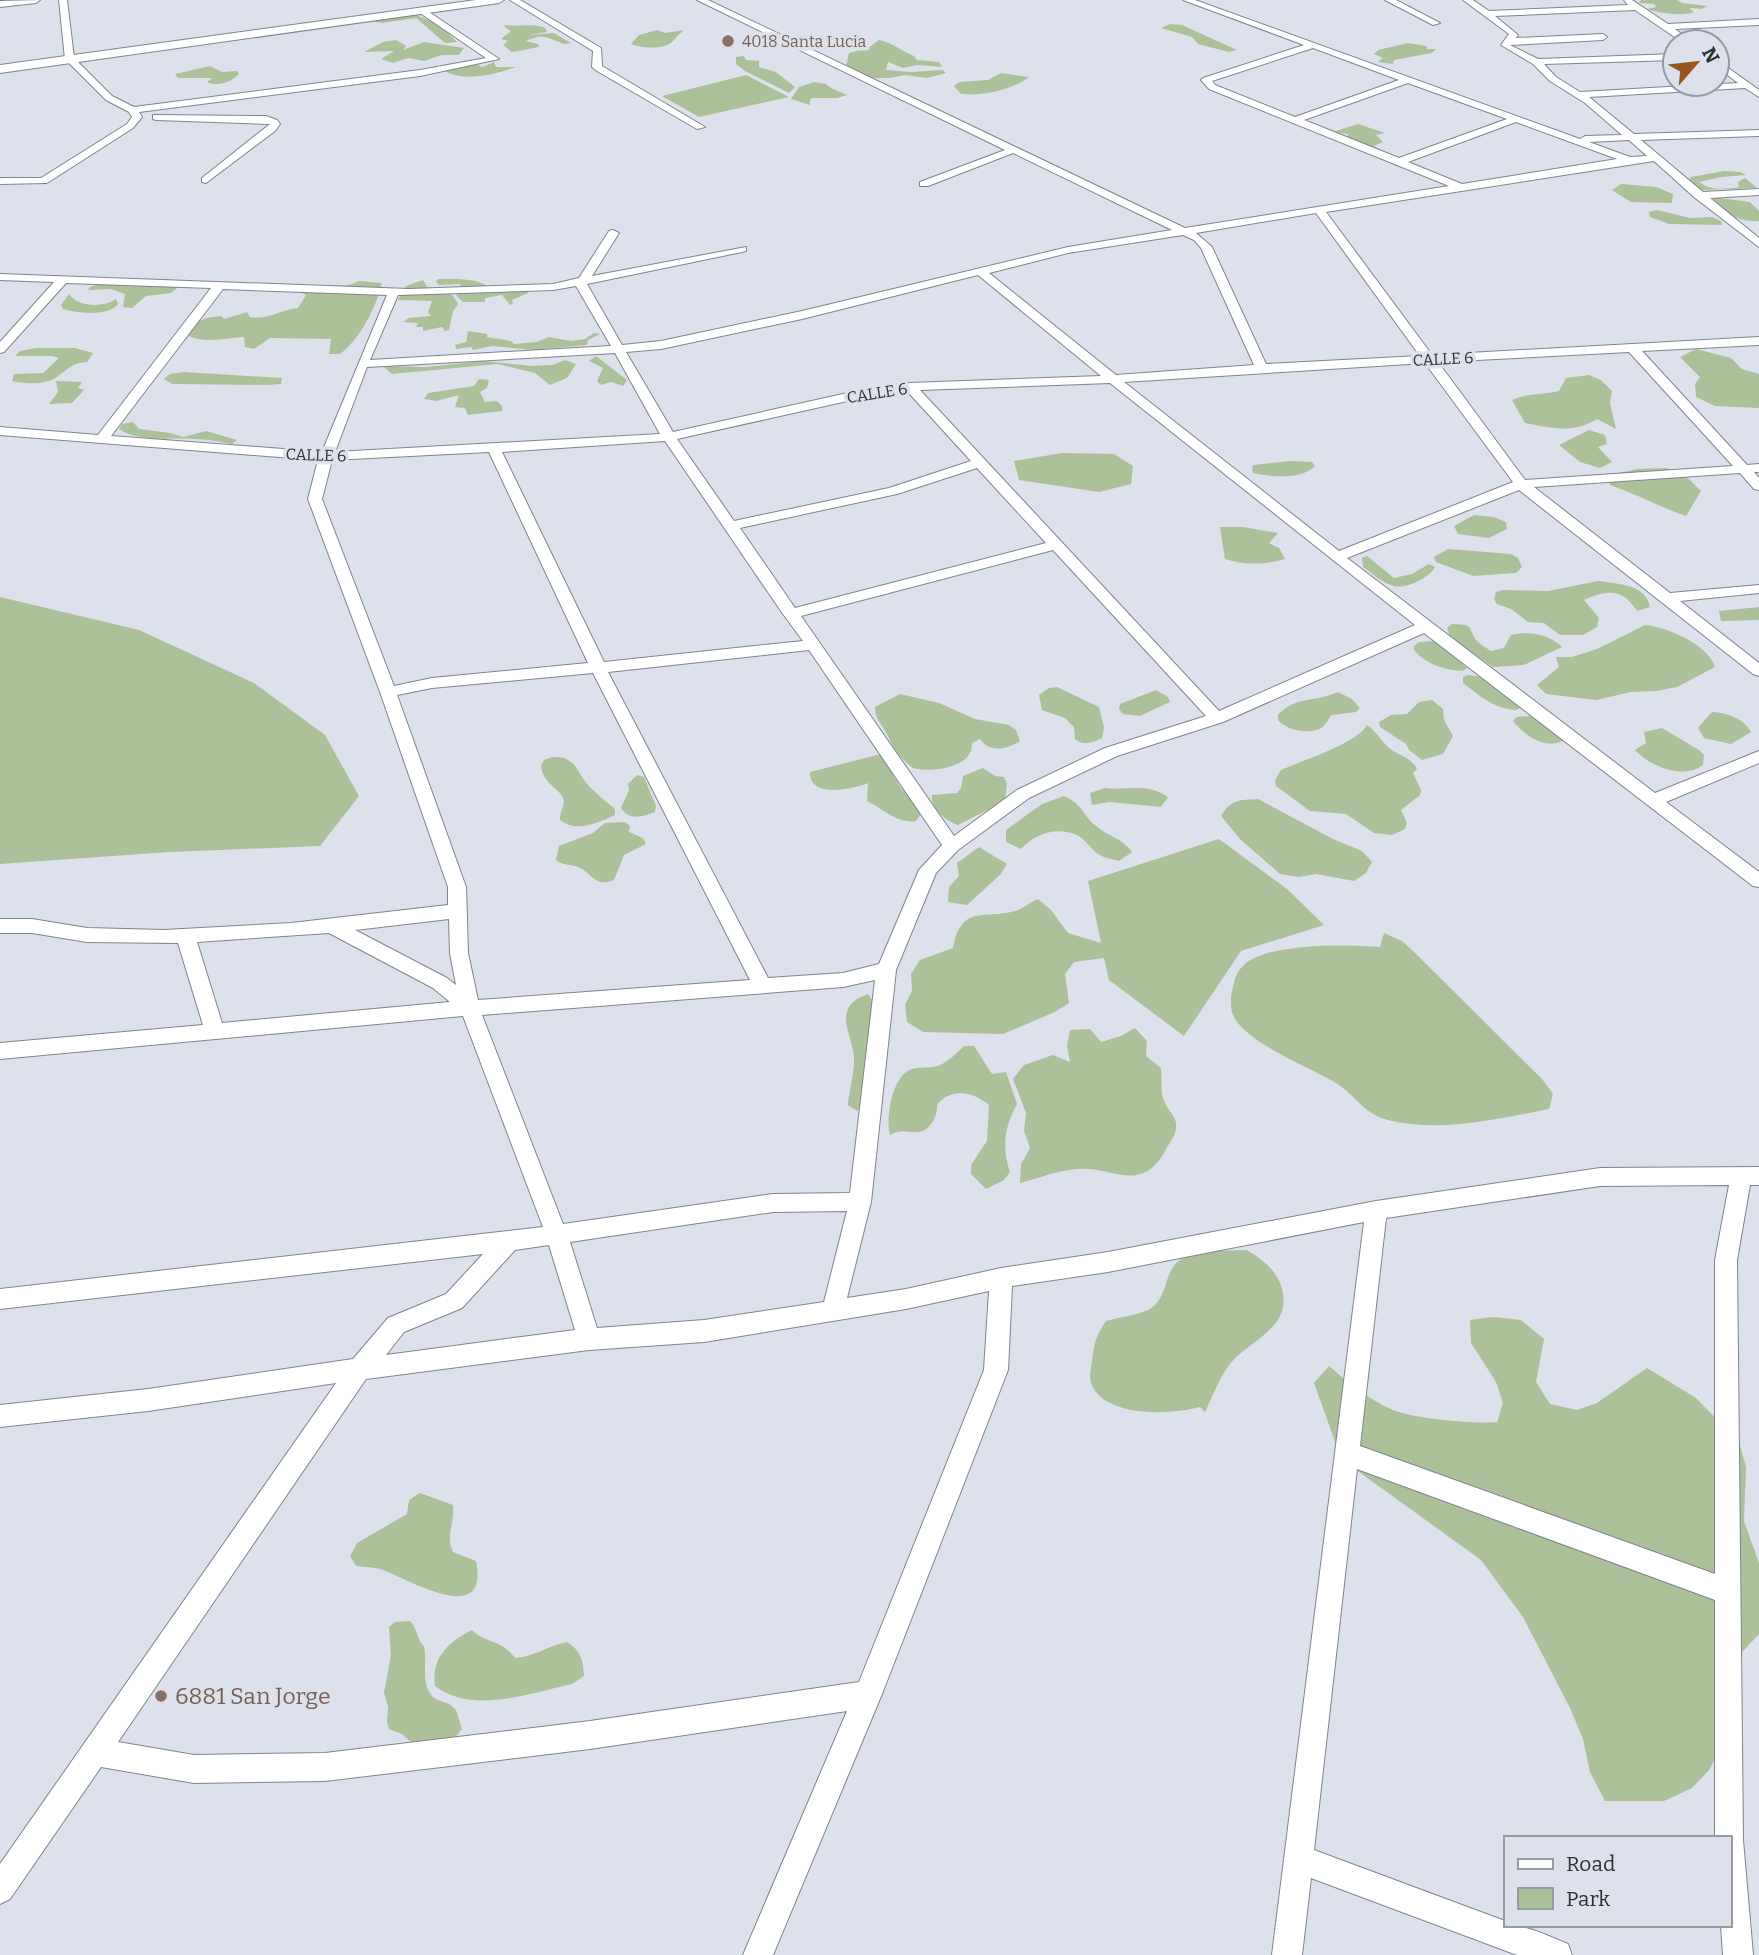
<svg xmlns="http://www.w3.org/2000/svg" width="1759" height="1955" font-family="Bitter,serif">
<rect width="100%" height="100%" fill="#dce1ec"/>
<g fill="#acc199">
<path d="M1635,0H1677L1682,3L1707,6L1702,9L1689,8L1694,12C1684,17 1659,13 1647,9L1656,7L1654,4L1639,3L1641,0Z"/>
<polygon points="414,14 440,25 457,42 445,43 416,18 382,23 373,21"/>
<polygon points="1170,24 1182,25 1237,50 1229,52 1198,44 1192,37 1161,28"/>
<path d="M507,25C520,27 534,23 545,28L547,32L529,35L554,33L571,43L564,44C547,38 545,33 526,41L538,44L539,47L512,52L503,45L508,41L501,39L511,31L503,26Z"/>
<path d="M657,30L665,33L684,30C679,34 676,38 672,42C663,50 641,48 631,44L639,35Z"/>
<polygon points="396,40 406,46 403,50 424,42 464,48 459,55 442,55 424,61 408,58 393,63 381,59 394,51 364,52 383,42"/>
<path d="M879,40C893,43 901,51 914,56L917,60L939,62L942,67L917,65L903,68L888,62L886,70L911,72L943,70L946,73L927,78L905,75L890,78H870L846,66L849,53L868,48Z"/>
<polygon points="1408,43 1427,46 1427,49 1436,49 1432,53 1394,60 1393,64 1378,62 1383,58 1374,54 1378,50"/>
<polygon points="744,56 746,60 759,61 759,67 776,72 795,87 789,93 745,71 736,64 736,57"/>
<path d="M494,62L496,67H516C491,75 462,84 438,67L462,68L476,64L482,67Z"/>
<path d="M210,66L222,72L237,71L239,74C232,82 217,87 207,82L212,78H178L175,74Z"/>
<path d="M1001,73L1029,77C1012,90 982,96 961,94L954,86L960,82L988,80Z"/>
<polygon points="746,75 789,97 699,117 662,96"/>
<polygon points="814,82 826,84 831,88 847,95 837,98 813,98 810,99 810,105 791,99 799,87"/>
<polygon points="1358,124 1385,133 1376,135 1383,142 1374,146 1386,154 1347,138 1348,134 1333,132"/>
<path d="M1724,171L1740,172L1746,175L1721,177L1699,182C1711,191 1725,189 1739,187L1738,182L1745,178L1757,188L1701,190L1689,181L1691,177Z"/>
<polygon points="1621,184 1656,187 1673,194 1672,203 1631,202 1612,190"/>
<path d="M1712,197L1750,202L1759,211V221C1736,222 1725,213 1712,197Z"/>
<polygon points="1657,210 1690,218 1712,217 1721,221 1722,225 1669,224 1650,217 1649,212"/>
<polygon points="168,279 181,285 171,293 146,296 132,308 123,307 125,294 111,289 88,290 90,287 106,282"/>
<path d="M438,279C459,279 480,277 496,292L527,286L528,293L512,300L513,304L510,305L502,295L485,298V302H463L456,295L464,292L460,284L439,285L436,282Z"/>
<path d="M423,280L428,288C441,287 453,292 458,304L453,311L449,330L445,331L442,327L423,331V327H416L418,323L403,322L409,318L431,316L428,312L432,301L398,300L406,286Z"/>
<path d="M359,281L382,283C376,308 360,339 340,354H329L331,339L270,338L254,349L245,347L244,337C223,338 196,346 180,330L206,318L221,316L224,319L247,312L250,317C268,320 280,310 298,308L306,295L300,292C321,278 340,292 359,281Z"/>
<path d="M69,294C77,307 104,308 116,299L118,304C108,317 77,313 63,309L61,305Z"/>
<polygon points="468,331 487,334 487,337 511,341 514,344 537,342 549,337 571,341 585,339 594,333 600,334 588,340 587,345 533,350 492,346 473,350 471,347 456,349 455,345 466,342"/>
<path d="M36,348H75L93,353L87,362C71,363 69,369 57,377C46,385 25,384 12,381L14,374L43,373L59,358L52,356H15L20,351Z"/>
<polygon points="1696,349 1731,358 1742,369 1759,374 1759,408 1715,406 1696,397 1695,384 1700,377 1680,357"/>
<polygon points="596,356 627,380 623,386 611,382 601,385 597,381 603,368 589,361"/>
<polygon points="565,360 576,364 567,378 550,385 535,373 498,364 392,374 383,366 426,367 483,361 532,366 552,365"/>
<polygon points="184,372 282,378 281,384 267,385 172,384 164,379 170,374"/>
<path d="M1589,375L1601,380L1612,391L1610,403L1616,429L1597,419C1572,434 1553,428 1525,423L1512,400C1527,393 1542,395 1559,391L1566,378Z"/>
<polygon points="479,379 489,380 487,388 480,392 485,402 497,401 502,406 502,411 468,415 465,408 455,407 459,395 436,401 424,399 428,393 474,386"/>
<polygon points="56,381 82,382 78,388 84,390 72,403 49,404 58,392"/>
<path d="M133,422L139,429L170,433L183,437L206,431L237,440L232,444C220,442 207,439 194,439C170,437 140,443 119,429L122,424Z"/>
<polygon points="1589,430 1605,435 1607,444 1598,447 1612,462 1600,468 1580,462 1559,445"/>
<polygon points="1062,453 1114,454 1133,466 1131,484 1099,492 1019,480 1014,461"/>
<path d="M1291,461L1312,462L1315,466C1301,480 1272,477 1253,473L1252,469L1253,465Z"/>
<path d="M1666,468L1689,479L1701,491L1686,516C1660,507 1636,494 1610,485L1609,475L1637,469Z"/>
<polygon points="1474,515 1494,517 1506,522 1507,529 1489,538 1458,534 1454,526"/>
<path d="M1243,527L1278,533L1269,543L1279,548L1285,559C1264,565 1245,565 1225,559L1220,527Z"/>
<polygon points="1448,549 1511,554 1518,558 1522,567 1516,573 1473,576 1436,562 1434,557"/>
<path d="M1367,556L1394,578L1412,574L1429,564L1435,567C1429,578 1404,591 1391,585C1381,582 1372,573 1363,567L1362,558Z"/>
<path d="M1598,581C1618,584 1646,584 1650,607L1638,611C1633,607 1631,602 1626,598C1613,588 1597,594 1584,600L1599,618L1597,627L1583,635H1560L1544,623L1528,622L1511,609L1497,604L1494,599L1496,592L1502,590L1548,591Z"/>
<polygon points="0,597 139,630 254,683 325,735 359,796 320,846 170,852 0,864"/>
<polygon points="1759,607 1759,620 1721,621 1719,611"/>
<path d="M1452,624C1477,625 1466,627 1477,641C1480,645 1487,648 1491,651L1504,648L1511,635C1528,631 1549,634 1562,647L1524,665L1493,667L1450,637L1447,628Z"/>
<path d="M1645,625C1667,627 1709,645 1715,667L1677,687L1656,691L1631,692L1596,700L1546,694L1537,685L1559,667L1556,657H1572L1597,649Z"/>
<path d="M1435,641L1467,668L1463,671C1444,670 1427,665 1414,650V646L1419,642Z"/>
<path d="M1468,675L1484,677L1522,706L1517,710C1494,709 1480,696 1463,683V677Z"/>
<path d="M1057,687L1099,707L1104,727L1102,738C1092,743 1084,746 1075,739L1074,727L1065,718L1042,710L1039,695L1049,688Z"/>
<polygon points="1156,690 1168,697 1170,702 1140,716 1123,714 1119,709 1120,704"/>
<path d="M1338,692L1352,699L1360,708L1356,712L1332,715C1328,719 1326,725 1321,728C1308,735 1286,730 1278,720V715C1297,695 1314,703 1338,692Z"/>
<path d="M900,694L939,703L975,719L1009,725L1016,730L1020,741C1007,750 990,753 980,739L972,743C974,768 930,773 913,768C897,756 894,748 886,732C880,722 875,719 875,707Z"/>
<polygon points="1432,700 1443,709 1444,720 1453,736 1443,754 1422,760 1409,750 1406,744 1380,727 1379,722 1391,715 1407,714 1419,702"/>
<path d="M1712,712C1727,713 1743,718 1751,732L1731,744L1704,738L1698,728Z"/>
<path d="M1531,716L1539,718L1564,737L1562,741C1545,750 1523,734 1513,721L1517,717Z"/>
<path d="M1367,725C1377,732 1380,739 1388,747C1397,756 1411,756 1417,769L1413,773L1421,790L1420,795L1401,810L1407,823L1405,829L1392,835L1374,833L1346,814L1310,811L1276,786L1275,780L1281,770C1303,760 1356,744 1367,725Z"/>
<path d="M1662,728L1699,750L1704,755L1703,765C1684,780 1649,766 1635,750L1646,743L1644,732Z"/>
<path d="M881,754L900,787L919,809L920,815L916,821C898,824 883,809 867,801L868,783C854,789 809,799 810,772Z"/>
<path d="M553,757C577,756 576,773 589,786C597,794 606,802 615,809V815C598,823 576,833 560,820C559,812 566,804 563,798C558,787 544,785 541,766L544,760Z"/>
<path d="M983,768L995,776L1004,777L1007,784L1005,801L958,825C946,821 930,808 932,795L957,793L961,788L963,776Z"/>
<path d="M637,775L644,777L656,806L655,812C643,817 629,821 621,808L629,790L628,784Z"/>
<path d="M1105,788C1129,791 1146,782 1168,797L1161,807L1109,802L1092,805L1090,793Z"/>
<path d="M1064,796C1085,806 1082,815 1096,826C1109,837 1122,838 1132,852L1119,861C1112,859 1104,858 1098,854C1091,849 1085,839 1077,835C1057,826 1034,834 1021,849L1006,842V830L1042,804Z"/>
<path d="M1258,799L1333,839L1362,851L1372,862L1366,873L1354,881L1316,874L1299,877L1280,874L1241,840L1221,816C1231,799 1240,800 1258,799Z"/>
<path d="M625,822L630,826L629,832L643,838L646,844L624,855L614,880C594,888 593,873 578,867C570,864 564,866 556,860L559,846L593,833L605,823Z"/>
<path d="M1219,839L1287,889L1324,925L1241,951L1184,1036L1109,980L1104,958L1074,962L1065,974L1069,1003L1055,1012L1003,1034L923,1032L907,1022L905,1005L912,991L911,974L920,960L953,948C962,902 985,921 1018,910C1025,907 1031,902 1038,899L1051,910L1068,933L1101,943L1088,881Z"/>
<polygon points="979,847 1007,864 1000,875 967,905 948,902 949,887 959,876 957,863"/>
<path d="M1384,933L1402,941L1414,952L1542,1079L1553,1094L1549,1109C1497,1119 1445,1132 1392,1121C1363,1115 1358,1097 1336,1083C1307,1066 1258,1048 1237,1022C1229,1011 1230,999 1233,987C1235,978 1237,971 1245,964C1269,943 1349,944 1380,947Z"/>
<path d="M868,994L878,1011L864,1105L857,1111L848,1105C849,1090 854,1075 854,1061C855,1037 828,1008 868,994Z"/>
<path d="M1135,1028L1147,1041L1146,1056L1161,1068C1162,1078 1160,1092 1164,1101C1168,1112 1178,1116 1176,1129C1175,1137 1167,1146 1164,1153C1139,1194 1113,1166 1078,1169C1058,1170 1040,1178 1020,1183L1021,1164L1030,1148L1024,1131L1026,1113L1013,1079L1024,1065L1053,1055L1070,1062L1067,1046L1070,1030L1090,1029L1101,1042L1121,1036Z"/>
<path d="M964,1046H974L992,1074L1006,1072L1017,1104C1004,1128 1002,1147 1010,1172L1004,1180L986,1189L971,1174V1165L987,1141L989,1105C974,1092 951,1087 937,1105C938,1115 930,1131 919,1132C907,1133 902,1128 890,1135C886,1118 891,1085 905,1073C914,1065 927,1069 938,1066C948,1062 956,1054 964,1046Z"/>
<path d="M1247,1250C1263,1260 1277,1270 1282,1289C1293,1330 1245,1341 1227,1368C1218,1381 1212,1398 1205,1412L1200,1407C1170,1415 1104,1418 1091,1383C1089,1377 1091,1368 1092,1361C1094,1344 1096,1335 1106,1321C1119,1317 1135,1316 1148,1310C1170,1299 1162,1269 1183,1258C1201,1249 1227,1251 1247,1250Z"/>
<path d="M1493,1317L1521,1320L1544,1339L1536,1382L1550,1404L1577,1410L1597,1403L1647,1368L1696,1398L1739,1442L1746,1467L1744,1521L1759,1563V1634L1733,1662L1723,1745L1709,1770L1692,1788L1664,1801H1605L1590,1772L1583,1739L1570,1708L1523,1617L1481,1560L1355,1469L1338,1450L1314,1383L1329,1366C1348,1383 1370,1400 1393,1410C1416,1419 1472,1424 1497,1422L1503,1403L1496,1382L1471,1343L1470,1320Z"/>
<path d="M420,1493L453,1505C455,1524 445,1535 453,1552L476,1561C490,1629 408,1579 383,1570C375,1567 365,1567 356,1566L350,1556L357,1543L407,1514L409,1500Z"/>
<path d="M410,1621C418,1628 416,1639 424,1646C428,1663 419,1688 436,1699C441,1702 446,1702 451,1705L456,1710L462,1729L446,1748L418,1749L402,1734L389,1729L387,1722L388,1707L384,1693L391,1655L389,1627L395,1622Z"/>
<path d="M472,1630C487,1644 501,1639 515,1658C533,1657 548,1646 567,1642C581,1651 583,1660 584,1676L572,1684C530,1693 473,1715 435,1686C431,1658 448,1642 472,1630Z"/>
</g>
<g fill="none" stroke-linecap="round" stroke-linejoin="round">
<g stroke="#7f848d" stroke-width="2">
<g id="minor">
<polygon points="40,0 36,3 0,7 0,1"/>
<polygon points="59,0 67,0 74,58 112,96 134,107 420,70 486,58 420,13 423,8 499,59 420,76 139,112 142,117 133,128 47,183 0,184 0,178 41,178 127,124 132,117 129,112 106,100 65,59"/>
<polygon points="510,0 520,0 601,48 602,66 705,127 697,129 597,71 592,67 593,51"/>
<path d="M697,0H708L1185,228L1449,186L1209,89L1201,80L1203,78L1304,45L1183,0H1195L1580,139L1585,136L1622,135L1585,103L1550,81L1533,64L1501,45L1509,34L1463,0H1473L1489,11L1628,5L1624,0H1632L1668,24L1759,19V25L1675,29L1692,42H1682L1635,10L1495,16L1518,35L1516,38L1603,34L1607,37L1603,40L1510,45L1538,59L1675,54V60L1544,64L1556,77L1580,92L1738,83L1717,67V60L1759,90V97L1745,88L1589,97L1634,134L1759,130V136L1641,140L1703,192L1759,189V195L1710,198L1759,238V247L1694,197L1654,161L1326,212L1432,355L1759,337V345L1642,351L1747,465L1759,464V472H1754L1759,478V490L1754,489L1740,473L1534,487L1670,593L1759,585V593L1680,601L1759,663V676L1753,674L1519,490L1347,558L1655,793L1759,751V763L1666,802L1759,872V887L1753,886L1424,633L1223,722L1117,756L1029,798L958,850L936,873L896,970L871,1202L847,1298L906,1289L1001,1268L1108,1252L1376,1201L1600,1168L1759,1167V1185H1750L1737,1260L1743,1840L1753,1955H1723L1721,1925H1729V1838H1715V1600L1357,1469L1314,1850L1505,1921V1925C1527,1925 1548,1936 1568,1944L1572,1955H1517L1311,1878L1302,1955H1272L1364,1222L1108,1272L1012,1286L1008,1370L882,1694L773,1955H743L847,1711L590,1749L325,1781L194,1783L101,1767L10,1899L0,1904V1864L336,1383L148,1411L0,1427V1405L148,1389L353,1359L388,1318L446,1294L483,1254L0,1309V1289L543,1227L463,1016L0,1059V1043L203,1025L178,943L87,942L32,933H0V919H32L87,928L164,930L291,923L448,905V887L380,692L308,499L318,460L0,435V427L98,435L211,288L66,283L4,352L0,353V342L54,282L0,280V274L409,289L553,284L579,278L609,231L613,230L619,233L592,276L746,247V251L742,252L587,284L622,345L661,341L802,311L1068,247L1172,230L1013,153L928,186H920V182L1005,150ZM1313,48L1399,80L1295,117L1215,85L1212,81ZM1408,83L1507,119L1399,158L1304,120ZM1516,122L1617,159L1462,184L1408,162ZM1629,140L1647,156L1630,157L1589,142ZM1316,213L1420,356L1266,364L1212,247L1196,233ZM1183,235L1194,240L1201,248L1254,365L1116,375L989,273L1068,253ZM978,275L1101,376L910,383L870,388L673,432L626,352L661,349L802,319ZM576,286L611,346L370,360L398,295L553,290ZM223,289L387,295L322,452L111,436ZM1629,352L1733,466L1525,480L1438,362ZM615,353L660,434L335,452L367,367ZM1425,363L1513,482L1339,551L1124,382ZM1110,383L1415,625L1219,711L920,390ZM907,391L971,461L889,488L734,521L677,439L870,396ZM665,441L783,614L803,641L604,662L502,452ZM489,452L588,663L432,678L394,686L322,499L332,460ZM977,468L1046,543L795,608L740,528L897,494ZM1053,550L1206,716L1105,748L1017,790L954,836L801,616ZM809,650L942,845L919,870L879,964L843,973L768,978L608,672ZM593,673L750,980L478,1000L468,953L466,887L397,695L432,688ZM449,919L450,953L456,985L447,978L355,930ZM329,933L433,988L450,1002L222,1023L197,942ZM875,980L850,1193L773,1194L563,1224L482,1015L843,987ZM1729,1185L1715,1260V1574L1360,1446L1386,1218L1600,1186ZM847,1211L824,1302L704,1320L597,1328L570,1242L773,1212ZM549,1245L575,1330L386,1355L404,1332L462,1308L515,1250ZM989,1291L984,1370L859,1682L590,1721L325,1753L194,1755L118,1742L366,1379L589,1350L704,1342L906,1309Z"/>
<polygon points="1385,0 1396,0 1440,23 1433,25"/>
<polygon points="153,115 266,116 277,120 280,124 275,131 206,183 202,182 202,178 270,124 156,120 153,119"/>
</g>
</g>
<g stroke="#7f848d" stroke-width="2">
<polygon id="tertiary" points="476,0 504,0 499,3 0,73 0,65"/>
</g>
<use href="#minor" fill="#fff" fill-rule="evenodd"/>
<use href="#tertiary" fill="#fff" fill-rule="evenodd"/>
</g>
<g fill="#8d6e63" stroke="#dce1ec" stroke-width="2.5">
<circle cx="728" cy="41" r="7"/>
<circle cx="161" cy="1696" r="7"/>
</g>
<g text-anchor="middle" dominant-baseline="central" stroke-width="7" stroke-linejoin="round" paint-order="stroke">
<g font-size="16" fill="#785e54" stroke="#dce1ec" text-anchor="start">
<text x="742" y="41">4018 Santa Lucia</text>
</g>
<g font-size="16" fill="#2e3034" stroke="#dce1ec">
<text transform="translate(1443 359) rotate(-3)">CALLE 6</text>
<text transform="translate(877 393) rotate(-9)">CALLE 6</text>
<text transform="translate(316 455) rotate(2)">CALLE 6</text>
</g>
<g font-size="23" fill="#785e54" stroke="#dce1ec" text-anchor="start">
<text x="175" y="1696">6881 San Jorge</text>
</g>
</g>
<rect x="1504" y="1836" width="228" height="91" fill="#dce1ec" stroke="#969aa2" stroke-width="2"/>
<rect x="1518" y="1859" width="35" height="10" fill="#ffffff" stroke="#969aa2" stroke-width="2"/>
<text x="1566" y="1871" font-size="21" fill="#2e3034">Road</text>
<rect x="1518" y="1888" width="35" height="21" fill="#acc199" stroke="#969aa2" stroke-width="2"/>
<text x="1566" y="1906" font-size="21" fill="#2e3034">Park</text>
<g transform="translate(1696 63) rotate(62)"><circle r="33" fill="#dce1ec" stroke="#969aa2" stroke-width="2"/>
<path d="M0-5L12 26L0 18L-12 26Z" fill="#96571f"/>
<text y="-10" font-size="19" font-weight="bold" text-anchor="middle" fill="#2e3034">N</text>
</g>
</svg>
